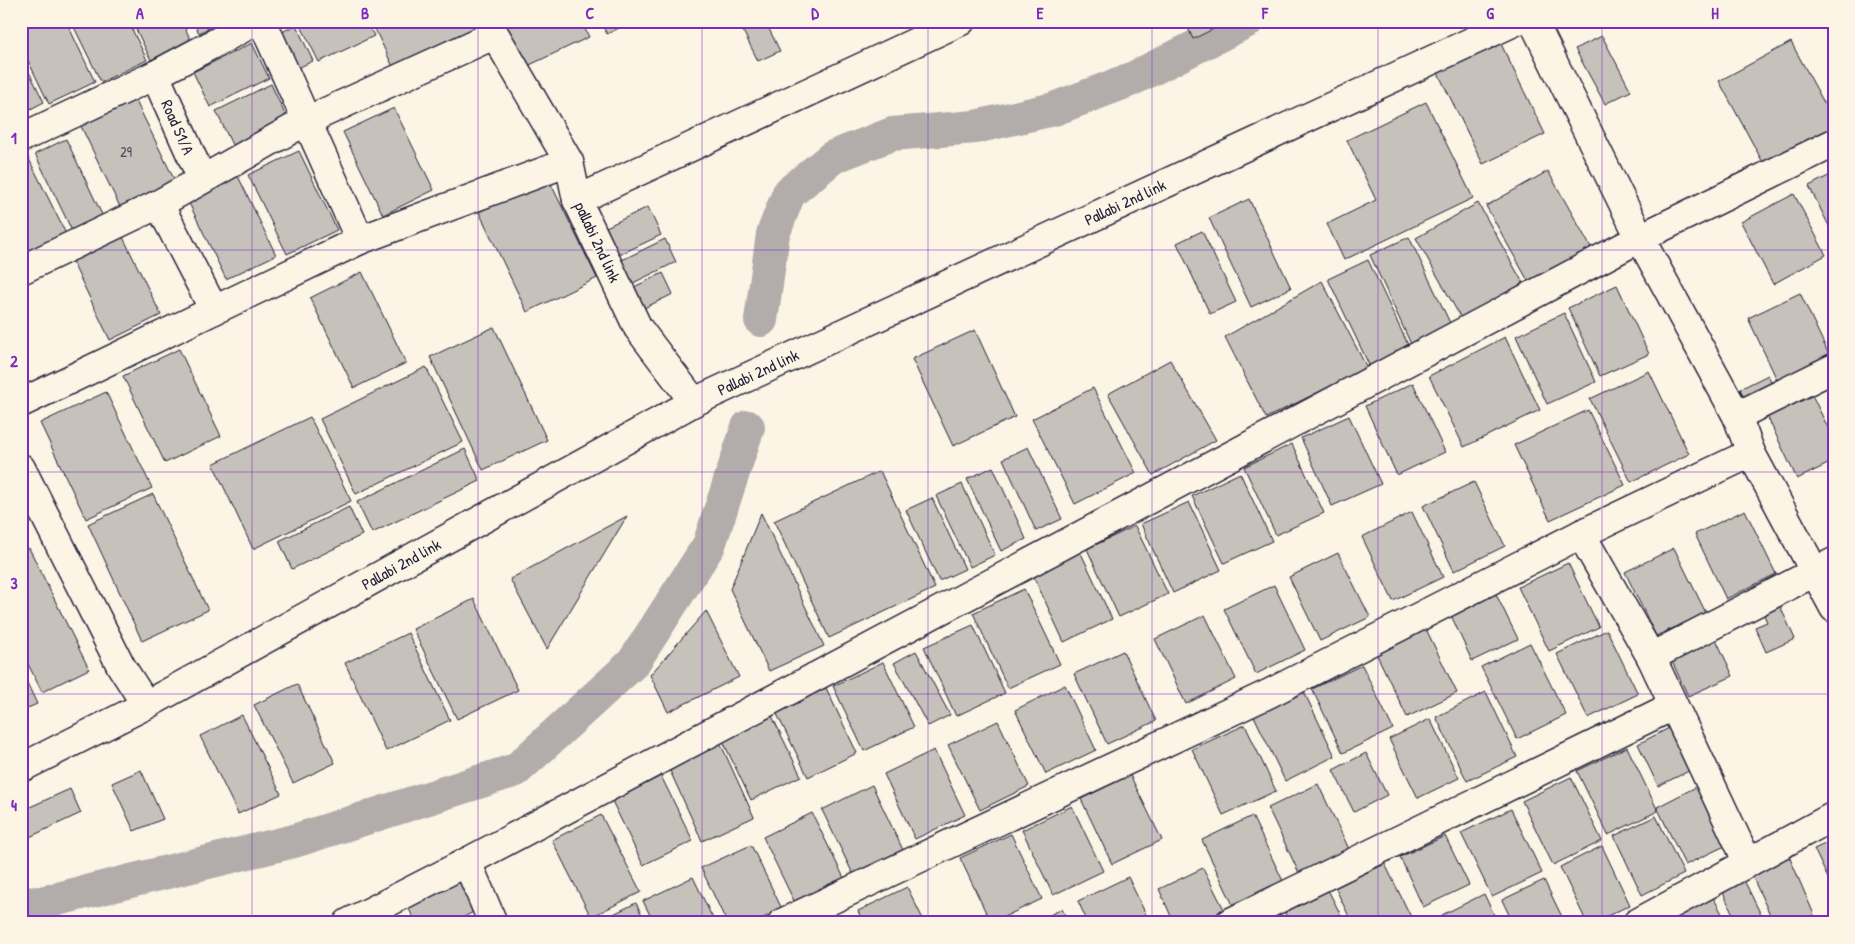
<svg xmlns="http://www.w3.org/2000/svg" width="1855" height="944" font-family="'Patrick Hand',sans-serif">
<rect width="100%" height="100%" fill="#fcf5e5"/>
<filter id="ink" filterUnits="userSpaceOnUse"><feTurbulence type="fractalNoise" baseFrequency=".02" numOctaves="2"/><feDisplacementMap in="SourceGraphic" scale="10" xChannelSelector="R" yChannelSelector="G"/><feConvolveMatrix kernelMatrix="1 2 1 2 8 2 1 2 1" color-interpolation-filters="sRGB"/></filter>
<g filter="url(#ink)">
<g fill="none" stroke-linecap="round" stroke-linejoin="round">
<g stroke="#b2adab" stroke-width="34">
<polyline points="761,320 773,234 789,193 833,157 892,134 975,127 1054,109 1130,80 1247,21"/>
<polyline points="21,904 41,903 294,841 516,770 633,663 709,545 748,427"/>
</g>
</g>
<g fill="#c6c1bb" stroke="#22223b">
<polygon points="23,21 66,21 95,82 49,104 21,46 21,22"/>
<polygon points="71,21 128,21 147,60 101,82"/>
<polygon points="132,21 182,21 191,41 151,60"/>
<polygon points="193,21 222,21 199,33"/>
<polygon points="311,21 367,21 374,36 319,62 301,26"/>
<polygon points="371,21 470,21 476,34 396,73"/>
<polygon points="496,21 581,21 589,37 519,70"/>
<polygon points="600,21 633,21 607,34"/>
<polygon points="738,21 765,21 780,51 758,61"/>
<polygon points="1185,21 1230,21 1193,39"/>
<polygon points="296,25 313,61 293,70 276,35"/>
<polygon points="1602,36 1631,91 1605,104 1575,49"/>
<polygon points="1499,40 1545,134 1483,164 1437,71"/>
<polygon points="1791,42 1834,121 1834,134 1767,170 1719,81"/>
<polygon points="252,43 269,78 210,107 193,72"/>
<polygon points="21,56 44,102 21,114"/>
<polygon points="271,84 288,121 233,147 216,111"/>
<polygon points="131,91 177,185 122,211 77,118"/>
<polygon points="1426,102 1473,198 1344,260 1327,224 1376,200 1347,140"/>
<polygon points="394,108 434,190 383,215 343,132"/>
<polygon points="66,139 106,223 75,237 35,154"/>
<polygon points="299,151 337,230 287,254 248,175"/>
<polygon points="27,155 69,240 21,264 21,158"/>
<polygon points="1548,171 1593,251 1531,286 1486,206"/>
<polygon points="1834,173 1834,236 1809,186"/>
<polygon points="238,176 276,255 226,279 188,201"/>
<polygon points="548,178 597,278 527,312 479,212"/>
<polygon points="1794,194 1826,255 1773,284 1741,222"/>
<polygon points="1249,199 1291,288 1251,307 1209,218"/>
<polygon points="1478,203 1523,283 1461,318 1416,238"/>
<polygon points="648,207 661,235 619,255 606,227"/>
<polygon points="1202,231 1236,302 1210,314 1177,243"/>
<polygon points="121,233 161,315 110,340 70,257"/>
<polygon points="1409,237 1451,325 1411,344 1370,255"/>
<polygon points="665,239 676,262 631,284 620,261"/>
<polygon points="1368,260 1410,349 1370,367 1328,279"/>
<polygon points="362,272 406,363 354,388 310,298"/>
<polygon points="663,273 673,294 640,310 630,289"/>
<polygon points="1322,281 1367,368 1266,418 1225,337"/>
<polygon points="1617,285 1649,354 1600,376 1568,308"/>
<polygon points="1800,293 1831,359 1779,384 1748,318"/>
<polygon points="1564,313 1596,382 1547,404 1516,336"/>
<polygon points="494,327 547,440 483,470 430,357"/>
<polygon points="975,330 1015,417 953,446 912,359"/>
<polygon points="1505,337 1540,410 1464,447 1429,376"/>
<polygon points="179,349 221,436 165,463 123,376"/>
<polygon points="1170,360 1216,440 1153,475 1108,394"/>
<polygon points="426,367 463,442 356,494 320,419"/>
<polygon points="1649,371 1689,454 1631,482 1590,399"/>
<polygon points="1768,375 1775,390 1747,404 1740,389"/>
<polygon points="1413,383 1445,452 1397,475 1365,406"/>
<polygon points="1093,388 1136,473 1075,504 1032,419"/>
<polygon points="106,392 152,488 86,519 40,423"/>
<polygon points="1812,395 1834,440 1834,461 1797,479 1767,416"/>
<polygon points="1588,410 1625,485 1550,520 1514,445"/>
<polygon points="1349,416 1381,484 1332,506 1301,438"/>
<polygon points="310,417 351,501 253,549 213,464"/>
<polygon points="1292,444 1324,513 1276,535 1244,467"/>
<polygon points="1028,447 1062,519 1036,531 1003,459"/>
<polygon points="465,449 480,481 372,533 357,502"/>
<polygon points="993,467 1026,539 1001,551 967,479"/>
<polygon points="880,471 935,588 829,638 774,521"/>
<polygon points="1240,473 1272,541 1224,563 1192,496"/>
<polygon points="1474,482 1505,546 1454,571 1423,506"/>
<polygon points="962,484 995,555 970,567 936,496"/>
<polygon points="153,494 208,610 142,641 88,524"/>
<polygon points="932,498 965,569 939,581 906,510"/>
<polygon points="1189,502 1221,570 1173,593 1141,524"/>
<polygon points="349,507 362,535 292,569 279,541"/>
<polygon points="1745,510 1776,574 1726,599 1695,534"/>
<polygon points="1412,512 1443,577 1393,601 1362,537"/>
<polygon points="761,513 824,646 769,671 730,589"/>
<polygon points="627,516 547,649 510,579"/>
<polygon points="1135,526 1168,594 1119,617 1087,549"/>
<polygon points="29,548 89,669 42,692 21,650 21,552"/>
<polygon points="1674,548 1706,613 1656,636 1625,572"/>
<polygon points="1080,551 1112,619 1064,642 1032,573"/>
<polygon points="1338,553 1370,617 1320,641 1289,577"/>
<polygon points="1568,563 1599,627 1549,651 1518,587"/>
<polygon points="1274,585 1305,650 1256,674 1224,609"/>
<polygon points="1024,589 1060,664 1008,688 973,613"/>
<polygon points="1494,590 1518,639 1472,661 1449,611"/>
<polygon points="474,599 518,690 457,719 413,629"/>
<polygon points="1780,606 1795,639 1766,652 1755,627 1767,622 1763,613"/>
<polygon points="706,611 739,677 668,712 650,675"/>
<polygon points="1205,615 1236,679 1186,704 1155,639"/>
<polygon points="973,625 1005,693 956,716 924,647"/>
<polygon points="1426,629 1457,693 1407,717 1376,653"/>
<polygon points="1607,630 1638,694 1588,718 1557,654"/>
<polygon points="408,633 450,720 386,751 345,663"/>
<polygon points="1715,637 1733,676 1688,696 1670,657"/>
<polygon points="1530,643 1566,715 1517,739 1481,667"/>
<polygon points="916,651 950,715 928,726 894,663"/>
<polygon points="1123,651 1156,721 1107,744 1074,674"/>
<polygon points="883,662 914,727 864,751 833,686"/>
<polygon points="1362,665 1393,729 1343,753 1312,689"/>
<polygon points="21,670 37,704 21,711"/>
<polygon points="297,684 335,763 293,783 254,705"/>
<polygon points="1065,685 1096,750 1046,774 1015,710"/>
<polygon points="826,688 857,753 808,777 776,712"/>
<polygon points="1304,692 1335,756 1285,781 1254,716"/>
<polygon points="1486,692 1517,757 1467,781 1436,717"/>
<polygon points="770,712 801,776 751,800 720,735"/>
<polygon points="242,715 281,794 238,814 200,736"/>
<polygon points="1430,719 1459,778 1418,798 1389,739"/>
<polygon points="998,721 1029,786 980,810 948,745"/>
<polygon points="1245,725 1276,791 1223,815 1192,749"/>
<polygon points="1671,727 1691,770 1658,786 1638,744"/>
<polygon points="718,738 754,817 702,841 666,762"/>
<polygon points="1627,747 1658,811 1608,835 1577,771"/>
<polygon points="934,750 965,815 915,839 884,774"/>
<polygon points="1366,753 1387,795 1354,812 1333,770"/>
<polygon points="141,770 163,819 134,831 112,783"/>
<polygon points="1130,775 1162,840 1112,864 1081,799"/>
<polygon points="661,776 693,841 643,865 612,801"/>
<polygon points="1571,777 1602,841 1553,865 1522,801"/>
<polygon points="1318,784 1349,849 1299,873 1268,808"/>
<polygon points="872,785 903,850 853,874 822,810"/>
<polygon points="1698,786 1727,845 1685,865 1657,807"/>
<polygon points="70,789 81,813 21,841 21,811"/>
<polygon points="1072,806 1103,871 1053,895 1022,830"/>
<polygon points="1511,809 1542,873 1492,897 1461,833"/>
<polygon points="812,813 844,878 794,901 763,837"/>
<polygon points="601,815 641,892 591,917 552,840"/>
<polygon points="1252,816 1283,881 1233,905 1202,840"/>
<polygon points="1656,816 1684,874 1642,895 1614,836"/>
<polygon points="1011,834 1042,899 991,923 960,858"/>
<polygon points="1445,836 1469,885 1423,907 1400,857"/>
<polygon points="1834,840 1834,891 1814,849"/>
<polygon points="751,845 782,909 753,923 727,923 701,868"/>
<polygon points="1602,846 1630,905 1593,923 1587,923 1560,867"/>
<polygon points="1789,856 1815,917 1804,923 1774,923 1751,874"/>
<polygon points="1385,864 1414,923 1352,923 1335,887"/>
<polygon points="1203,868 1228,917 1215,923 1174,923 1159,889"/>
<polygon points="1742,876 1765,923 1737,923 1720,886"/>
<polygon points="693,877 715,923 654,923 643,901"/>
<polygon points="1128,877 1150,923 1088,923 1078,901"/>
<polygon points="459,879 475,911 453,923 416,923 407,905"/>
<polygon points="1544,880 1565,923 1513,923 1502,900"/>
<polygon points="907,887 925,923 863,923 858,911"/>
<polygon points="1328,890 1345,923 1289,923 1284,910"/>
<polygon points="1484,894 1498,923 1446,923 1442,915"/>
<polygon points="1712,895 1727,923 1675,923 1671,915"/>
<polygon points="636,903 646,923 595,923"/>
<polygon points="1062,909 1069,923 1033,923"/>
</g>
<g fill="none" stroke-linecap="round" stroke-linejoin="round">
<g stroke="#22223b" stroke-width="31">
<g id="minor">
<polyline points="262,21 360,240"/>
<polyline points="487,21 569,162 577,200 638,328 694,402"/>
<polyline points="1533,21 1640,238 1737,416 1751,453 1834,608"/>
<polyline points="155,75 202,179"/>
<polyline points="21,138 155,75 256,21"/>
<polyline points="577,200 961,21"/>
<polyline points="21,270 159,204"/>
<polyline points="214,310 159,204 306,121 494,35"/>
<polyline points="21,403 360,240 569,162"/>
<polyline points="1737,416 1834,368"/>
<polyline points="21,468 121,666 146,705"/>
<polyline points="1581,534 1651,657 1748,863"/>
<polyline points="1651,657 1834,562"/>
<polyline points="21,768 146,705 694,402 1516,21"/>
<polyline points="467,862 493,923"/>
<polyline points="348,923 467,862 1640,238 1834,143"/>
<polyline points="782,923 1268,694 1581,534 1751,453"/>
<polyline points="1229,923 1673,706"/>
<polyline points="1637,923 1834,816"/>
</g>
</g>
<use href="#minor" stroke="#fcf5e5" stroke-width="28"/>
</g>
</g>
<path fill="none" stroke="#7b2cbf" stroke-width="1" stroke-opacity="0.55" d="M252,21V923M478,21V923M702,21V923M928,21V923M1152,21V923M1378,21V923M1602,21V923M21,250H1834M21,472H1834M21,694H1834"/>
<g text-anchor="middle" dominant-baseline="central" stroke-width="4.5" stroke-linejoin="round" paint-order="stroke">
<g font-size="14" fill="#4b4a5b">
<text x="126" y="151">29</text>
</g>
<g font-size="16" fill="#22223b" stroke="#fcf5e5">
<text transform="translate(178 127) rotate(66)">Road S1/A</text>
<text transform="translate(1125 202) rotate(-25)">Pallabi 2nd link</text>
<text transform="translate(598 242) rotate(65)">pallabi 2nd link</text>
<text transform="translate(758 372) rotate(-25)">Pallabi 2nd link</text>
<text transform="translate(401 564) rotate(-29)">Pallabi 2nd link</text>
</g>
</g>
<rect width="1855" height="944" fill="none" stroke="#fcf5e5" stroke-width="55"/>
<rect x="28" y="28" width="1800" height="888" fill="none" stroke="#7b2cbf" stroke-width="2"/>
<g font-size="16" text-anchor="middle" font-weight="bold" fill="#7b2cbf">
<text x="140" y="19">A</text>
<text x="365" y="19">B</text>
<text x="590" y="19">C</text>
<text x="815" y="19">D</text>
<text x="1040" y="19">E</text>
<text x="1265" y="19">F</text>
<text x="1490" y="19">G</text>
<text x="1715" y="19">H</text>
<text x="14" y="144">1</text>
<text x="14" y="367">2</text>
<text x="14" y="589">3</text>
<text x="14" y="811">4</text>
</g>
</svg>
